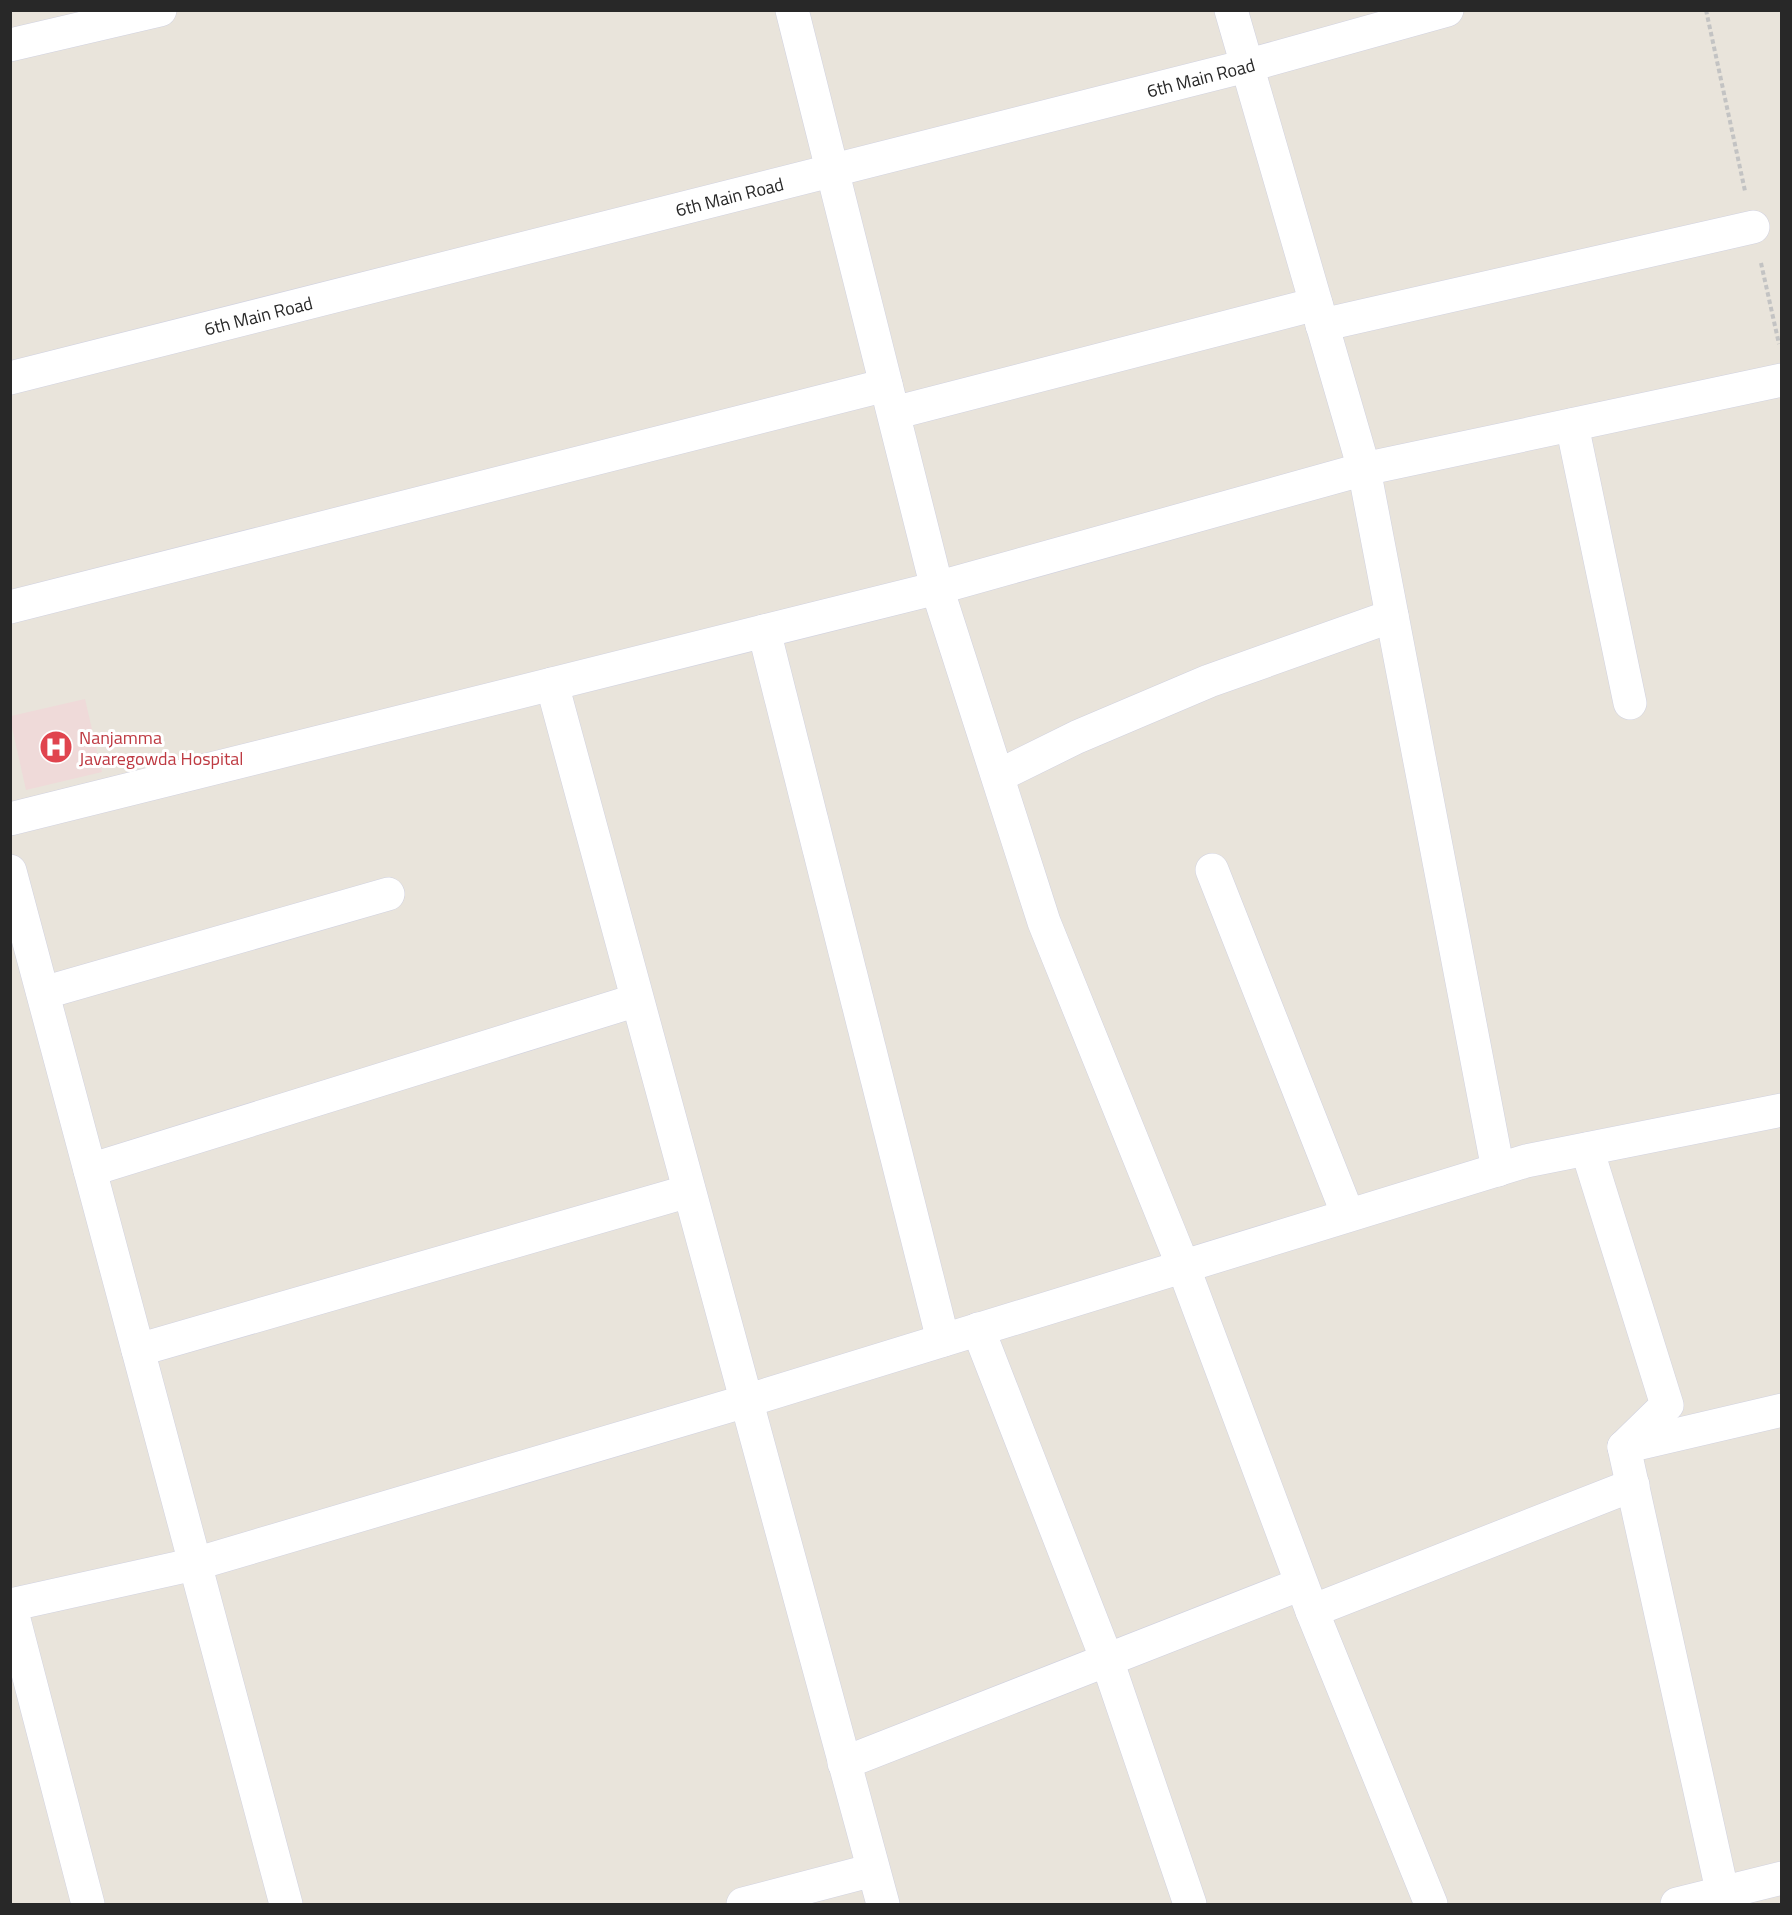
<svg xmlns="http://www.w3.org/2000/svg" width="1792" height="1915" font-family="'Titillium Web',sans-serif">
<rect width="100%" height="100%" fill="#e9e4db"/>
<polygon fill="#efdad9" points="85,699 102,772 26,790 11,723 11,716"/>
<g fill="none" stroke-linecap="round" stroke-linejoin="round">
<g stroke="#d1d2e0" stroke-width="34">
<g id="minor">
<polyline points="792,10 937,588 1044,922 1183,1266 1312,1611 1431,1904"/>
<polyline points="1231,10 1364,469 1498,1170"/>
<polyline points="10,45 160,10"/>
<polyline points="1322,325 1753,227"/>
<path id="s1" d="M10,378L1246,66L1447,10"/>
<polyline points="894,413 1316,304"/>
<polyline points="1572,425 1630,703"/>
<polyline points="10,607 886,385"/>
<polyline points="764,631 943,1340"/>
<polyline points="552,684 883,1904"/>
<polyline points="998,776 1077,737 1209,681 1392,616"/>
<polyline points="10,819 937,588 1364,469 1782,380"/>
<polyline points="1212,870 1348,1215"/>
<polyline points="10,871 286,1904"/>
<polyline points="43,993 388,894"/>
<polyline points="1587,1149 1667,1405 1624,1447 1725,1904"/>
<polyline points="90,1170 637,1000"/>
<polyline points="978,1329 1107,1660 1190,1904"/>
<polyline points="138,1350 689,1191"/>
<polyline points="1624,1447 1782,1410"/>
<polyline points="10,1604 88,1904"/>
<polyline points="10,1605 195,1564 746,1401 1526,1161 1782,1110"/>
<polyline points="1312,1611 1633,1485"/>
<polyline points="844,1763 1301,1584"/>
<polyline points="743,1904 873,1870"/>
<polyline points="1677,1904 1782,1878"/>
</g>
</g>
<g stroke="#c3c3c3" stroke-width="4" stroke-dasharray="4.5 3" stroke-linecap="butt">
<polyline points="1706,10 1745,191"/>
<polyline points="1761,263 1779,344"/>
</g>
<use href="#minor" stroke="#fff" stroke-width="33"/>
</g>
<defs>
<g id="hospital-disc" transform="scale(1.725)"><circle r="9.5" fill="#e0444e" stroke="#fff"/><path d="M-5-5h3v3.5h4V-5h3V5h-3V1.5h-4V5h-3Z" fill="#fff"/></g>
</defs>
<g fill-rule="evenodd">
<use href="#hospital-disc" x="56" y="747"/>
</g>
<g text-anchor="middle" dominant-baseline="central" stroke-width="6" stroke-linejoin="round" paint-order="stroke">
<g font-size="18" fill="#282828" stroke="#fff">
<text stroke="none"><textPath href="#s1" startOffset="1228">6th Main Road</textPath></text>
<text stroke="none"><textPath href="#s1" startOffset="742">6th Main Road</textPath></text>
<text stroke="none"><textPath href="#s1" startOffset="256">6th Main Road</textPath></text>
</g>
<g font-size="18" fill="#be3a42" stroke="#fff" text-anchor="start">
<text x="79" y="737">Nanjamma<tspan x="79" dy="21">Javaregowda Hospital</tspan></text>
</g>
</g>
<rect width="1792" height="1915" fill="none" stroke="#282828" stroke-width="24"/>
</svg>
